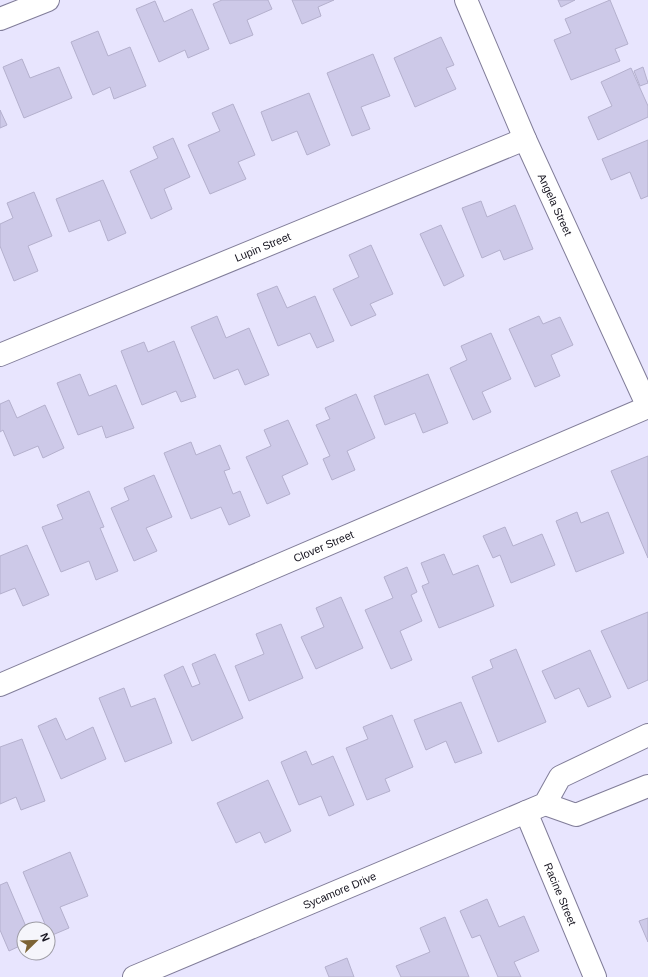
<svg xmlns="http://www.w3.org/2000/svg" width="648" height="977" font-family="Helvetica,sans-serif">
<rect width="100%" height="100%" fill="#e8e5fe"/>
<g fill="#cdc9e8" stroke="#b4b0cd">
<polygon points="222,0 268,0 272,9 247,20 253,35 230,44 213,4"/>
<polygon points="292,0 334,0 318,7 321,16 302,24"/>
<polygon points="558,0 575,0 561,7"/>
<polygon points="610,0 628,44 615,49 620,61 571,80 554,40 571,33 565,19"/>
<polygon points="155,1 164,22 192,9 209,49 188,58 185,50 159,62 136,9"/>
<polygon points="98,31 108,56 130,47 146,86 114,99 110,87 93,95 71,42"/>
<polygon points="441,37 454,65 446,68 456,89 415,107 394,58"/>
<polygon points="373,54 390,96 361,107 370,129 352,136 327,73"/>
<polygon points="22,59 30,78 59,67 72,98 24,118 3,67"/>
<polygon points="643,67 648,83 640,86 634,71"/>
<polygon points="631,68 648,106 648,117 598,140 588,117 612,106 601,82"/>
<polygon points="309,93 330,145 307,155 297,131 272,141 261,112"/>
<polygon points="233,104 255,155 238,162 246,179 210,194 188,145 220,131 212,113"/>
<polygon points="0,110 7,125 0,128"/>
<polygon points="173,138 190,177 164,189 172,209 151,219 130,171 158,158 153,147"/>
<polygon points="648,140 648,196 641,199 630,172 611,180 602,159"/>
<polygon points="103,180 126,233 108,241 100,220 69,232 56,199"/>
<polygon points="34,192 52,236 28,246 38,271 14,281 0,246 0,224 13,218 7,203"/>
<polygon points="481,201 487,217 515,205 533,249 504,260 500,250 482,258 462,208"/>
<polygon points="441,225 464,276 444,286 420,234"/>
<polygon points="371,245 393,294 370,304 376,315 351,326 333,289 359,277 349,255"/>
<polygon points="277,286 287,308 315,296 334,341 317,348 310,333 278,346 257,294"/>
<polygon points="217,316 226,338 249,328 269,375 245,385 238,369 214,379 191,327"/>
<polygon points="539,316 543,324 560,317 573,345 551,355 560,376 535,387 509,329"/>
<polygon points="491,333 511,379 482,392 491,412 473,420 450,368 467,360 461,346"/>
<polygon points="174,341 196,397 181,402 176,391 142,405 121,351 144,342 148,352"/>
<polygon points="80,374 89,396 116,385 134,428 106,438 102,426 78,435 57,383"/>
<polygon points="428,374 448,423 423,433 415,413 385,425 374,396"/>
<polygon points="356,394 375,438 347,451 355,470 332,480 323,459 330,456 316,425 330,419 325,408"/>
<polygon points="9,400 17,418 45,405 64,448 43,458 38,446 14,456 3,430 0,432 0,404"/>
<polygon points="288,420 308,464 282,476 290,494 267,504 246,457 271,446 264,430"/>
<polygon points="191,442 196,455 220,445 230,469 224,471 233,494 240,491 250,516 229,525 221,507 191,519 164,453"/>
<polygon points="648,456 648,558 611,471"/>
<polygon points="154,475 172,517 146,528 157,551 134,561 111,508 129,500 124,488"/>
<polygon points="89,491 104,527 100,528 118,571 96,580 89,561 61,572 42,527 63,519 57,505"/>
<polygon points="577,512 581,523 608,512 624,553 576,572 556,521"/>
<polygon points="505,527 513,546 542,534 555,565 511,583 500,555 493,558 483,536"/>
<polygon points="27,545 49,595 23,606 15,588 0,594 0,556"/>
<polygon points="444,554 453,575 478,565 494,606 439,628 422,586 429,583 421,563"/>
<polygon points="407,567 417,592 411,595 422,621 400,631 412,660 391,669 365,610 393,598 384,577"/>
<polygon points="341,597 363,648 316,669 301,637 324,627 316,608"/>
<polygon points="648,612 648,680 628,689 601,631"/>
<polygon points="281,624 303,678 249,701 235,666 264,654 256,634"/>
<polygon points="516,649 546,722 498,742 472,677 493,668 490,660"/>
<polygon points="590,650 611,697 588,707 579,688 555,699 542,671"/>
<polygon points="215,654 243,718 192,741 164,675 183,666 192,687 200,684 192,664"/>
<polygon points="124,688 131,707 155,698 172,743 125,762 99,698"/>
<polygon points="461,702 482,753 455,763 446,741 426,750 414,720"/>
<polygon points="392,715 413,767 385,779 390,791 367,800 346,748 368,739 363,727"/>
<polygon points="56,718 66,740 93,727 106,759 61,779 38,726"/>
<polygon points="22,739 45,801 21,810 16,797 0,804 0,747"/>
<polygon points="306,751 312,765 333,756 354,805 329,816 321,796 299,805 281,762"/>
<polygon points="268,780 291,831 265,843 260,832 236,843 217,803"/>
<polygon points="70,852 88,896 60,907 69,928 50,936 23,872"/>
<polygon points="7,882 27,929 24,929 24,944 9,951 0,930 0,885"/>
<polygon points="487,899 499,927 524,916 539,951 514,962 521,977 498,977 480,935 472,938 460,911"/>
<polygon points="445,917 469,977 401,977 396,966 430,952 420,928"/>
<polygon points="648,918 648,942 639,921"/>
<polygon points="347,958 354,977 329,977 325,967"/>
</g>
<g fill="none" stroke-linecap="round" stroke-linejoin="round">
<g stroke="#817d99" stroke-width="24">
<g id="street">
<path id="s1" d="M466,0L525,139L648,407"/>
<polyline points="0,19 48,0"/>
<path id="s2" d="M0,355L525,139"/>
<path id="s3" d="M0,685L648,407"/>
<path id="s4" d="M526,812L595,977"/>
</g>
</g>
<g stroke="#817d99" stroke-width="24">
<g id="secondary">
<polyline points="545,804 576,815 648,786"/>
<path id="s5" d="M134,977L545,804L560,777L648,735"/>
</g>
</g>
<use href="#street" stroke="#fff" stroke-width="22"/>
<use href="#secondary" stroke="#fff" stroke-width="22"/>
</g>
<g text-anchor="middle" dominant-baseline="central" stroke-width="4" stroke-linejoin="round" paint-order="stroke">
<g font-size="11" fill="#171520" stroke="#f5f5fb">
<text stroke="none"><textPath href="#s1" startOffset="223">Angela Street</textPath></text>
<text stroke="none"><textPath href="#s2" startOffset="284">Lupin Street</textPath></text>
<text stroke="none"><textPath href="#s3" startOffset="352">Clover Street</textPath></text>
<text stroke="none"><textPath href="#s5" startOffset="223">Sycamore Drive</textPath></text>
<text stroke="none"><textPath href="#s4" startOffset="89">Racine Street</textPath></text>
</g>
</g>
<g transform="translate(36 941) rotate(67)"><circle r="19" fill="#f5f5fb" stroke="#9c9ba3"/>
<path d="M0-3L7 15L0 10L-7 15Z" fill="#7c6334"/>
<text y="-6" font-size="11" font-weight="bold" text-anchor="middle" fill="#171520">N</text>
</g>
</svg>
